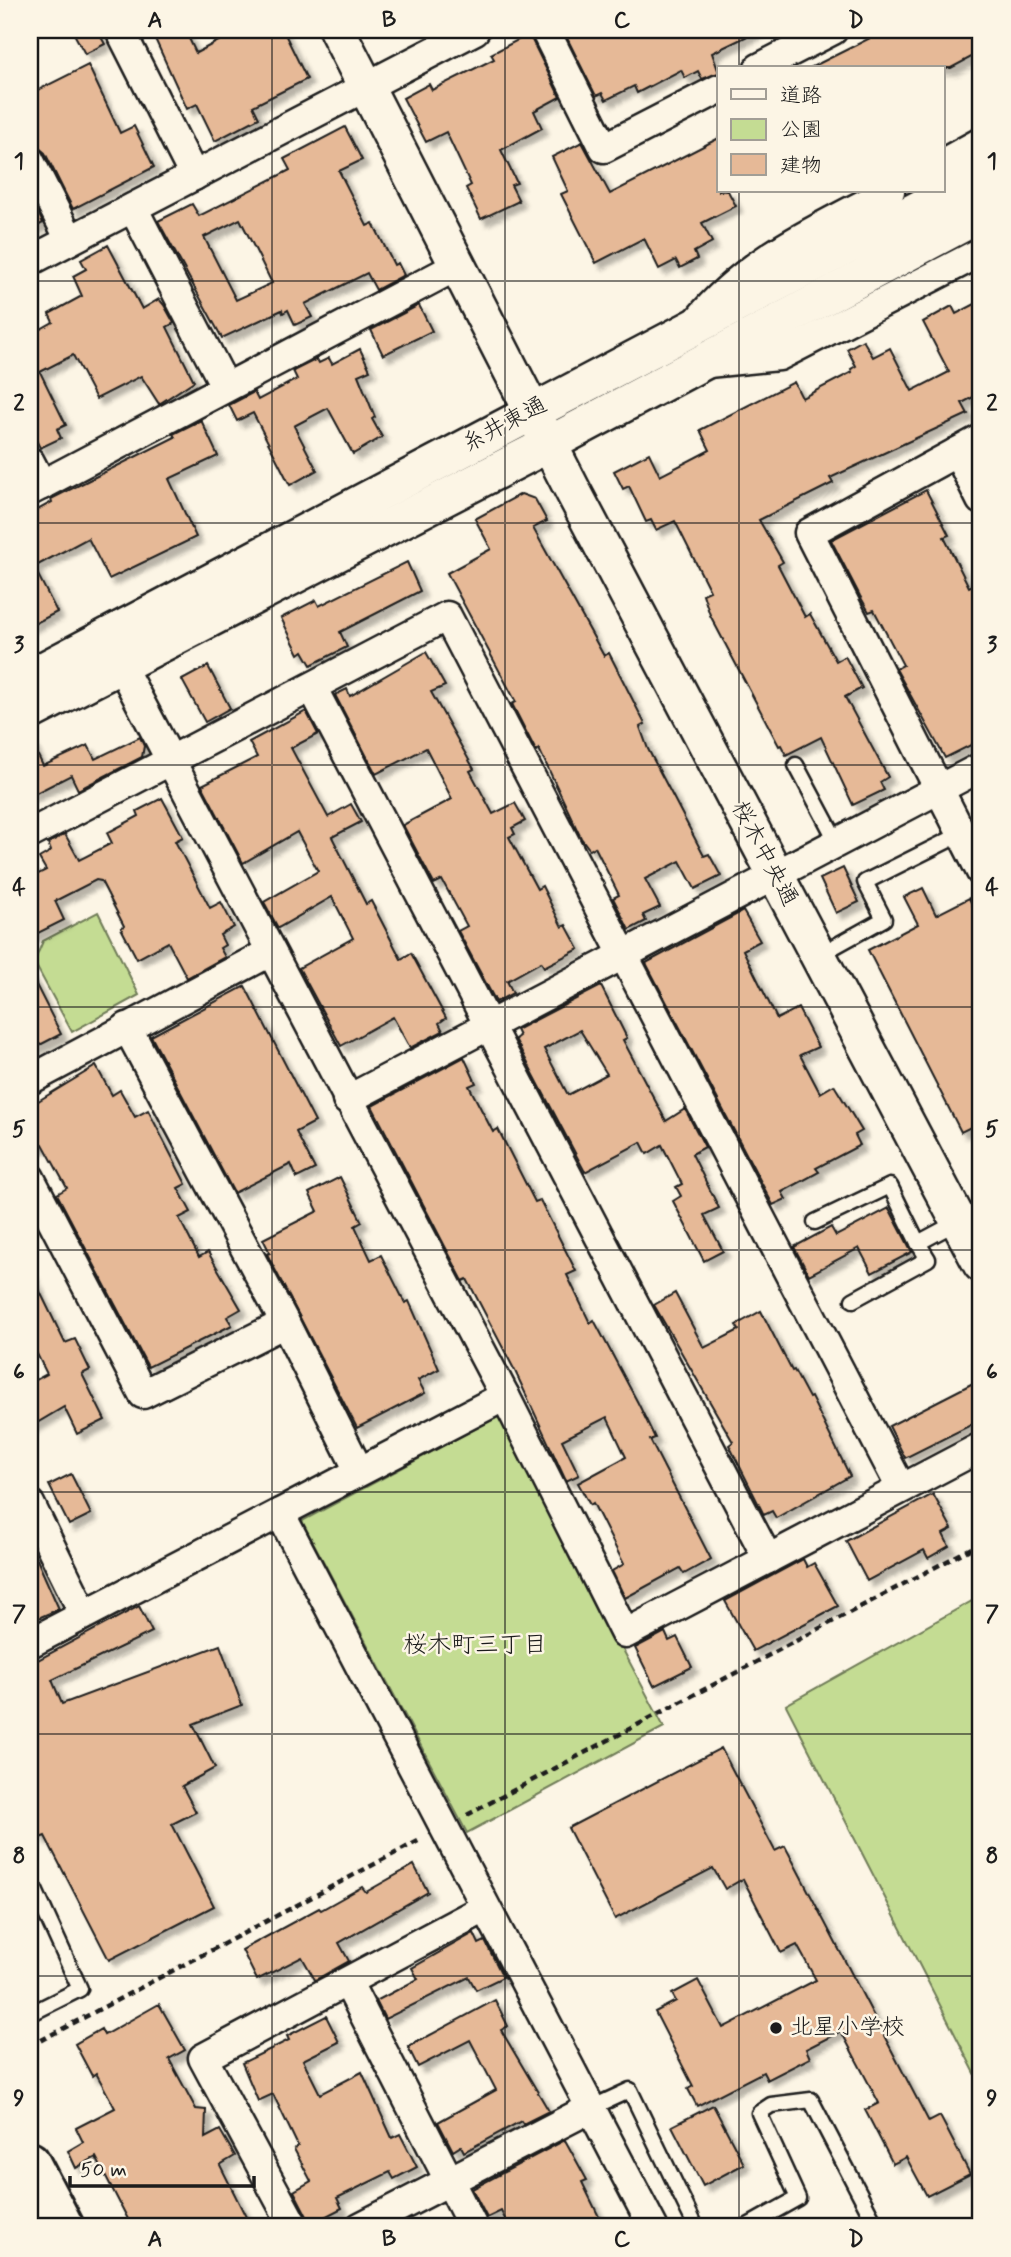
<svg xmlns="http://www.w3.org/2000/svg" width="1011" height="2257" font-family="Mynerve,'Klee One',sans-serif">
<defs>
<filter id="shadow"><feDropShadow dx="6" dy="6" stdDeviation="2" flood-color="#0004"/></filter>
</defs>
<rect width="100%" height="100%" fill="#fcf5e5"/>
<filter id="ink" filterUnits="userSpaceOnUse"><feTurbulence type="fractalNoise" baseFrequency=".0143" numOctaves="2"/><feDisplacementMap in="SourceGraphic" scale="14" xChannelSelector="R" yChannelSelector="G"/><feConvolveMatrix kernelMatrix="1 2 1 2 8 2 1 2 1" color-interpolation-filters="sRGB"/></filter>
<g filter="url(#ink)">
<g fill="#c4dc93" stroke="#707c58" stroke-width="2">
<polygon points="98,912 139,995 72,1032 34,962 43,941"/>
<polygon points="499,1416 664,1727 467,1833 302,1521"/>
<polygon points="981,1596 981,2085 786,1705"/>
</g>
<g fill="#e6b997" stroke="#1c1c1c" stroke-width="2" fill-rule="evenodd" filter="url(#shadow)">
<polygon points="72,30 97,30 105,44 85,54"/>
<polygon points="151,30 185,30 196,53 239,30 283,30 307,79 253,106 259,118 215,141 197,104 187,109"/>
<polygon points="563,30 760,30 712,53 719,73 702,79 698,71 685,78 681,70 637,93 634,86 606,100 602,93 596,96"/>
<polygon points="886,30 981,30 981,52 951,68 810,68"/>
<polygon points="529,34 560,97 534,111 542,128 501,150 517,183 511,185 519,201 481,219 466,188 471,185 446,132 426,142 403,98 429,84 432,90 494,59 491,54"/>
<polygon points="88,65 120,133 134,126 154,167 73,209 45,153 38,147 30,145 30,94"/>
<path d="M345,127L362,160L339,171L367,226L373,223L394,265L398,263L404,275L376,290L367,273L305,304L312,317L295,325L288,310L283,313L282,310L222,338L158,221L192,204L199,216L290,170L284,159ZM240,219L272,283L236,300L204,237Z"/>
<polygon points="719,138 719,191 728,191 736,206 702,223 712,242 694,252 697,259 680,268 676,260 659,269 644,238 596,263 561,194 568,191 552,157 582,142 610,194"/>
<polygon points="30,197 43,223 30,230"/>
<polygon points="108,245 142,309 159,299 164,305 174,323 167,327 194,381 159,404 141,376 96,399 73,355 40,372 66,425 57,429 61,438 40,448 30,428 30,335 53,322 49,314 82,296 73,276 86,269 81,260"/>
<polygon points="981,301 981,393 962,403 968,414 830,478 833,483 759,520 783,562 778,565 805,617 810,614 836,661 845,656 862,688 845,697 888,777 880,782 884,790 853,805 821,737 786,755 781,745 779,746 710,615 703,594 710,591 675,521 656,530 651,520 646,522 629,486 623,489 614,471 649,453 660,476 710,450 700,430 794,382 802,398 852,372 851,369 856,366 847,349 863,340 873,357 890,348 912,391 949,372 923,322 952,306 956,314"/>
<polygon points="419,305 432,331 383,355 371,330"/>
<polygon points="360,349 370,370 358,375 375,417 372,419 382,437 353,454 328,408 294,426 317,470 290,485 253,413 237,421 229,405 254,392 258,400 297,379 293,371 317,359 319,363 329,358 332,364"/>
<polygon points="201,420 218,456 169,479 196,537 109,579 88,538 34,567 57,612 30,626 30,514 52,502 51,499 175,437 173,434"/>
<polygon points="926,490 949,535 944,537 969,587 981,581 981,740 945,758 896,669 903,665 874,610 869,612 860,596 831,540"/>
<polygon points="521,494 535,499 547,521 533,528 604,656 609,653 645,724 640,727 648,749 704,856 709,854 721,876 695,889 680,861 645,879 660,907 643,915 646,921 629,930 613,898 619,895 595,847 590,850 581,838 539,749 536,751 512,704 516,702 447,573 491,549 475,519"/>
<polygon points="407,562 420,591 340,632 347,647 311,665 303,651 299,654 281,618 316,600 319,606"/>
<polygon points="426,652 445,686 431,692 474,769 470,771 493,814 515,803 525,821 512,828 515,834 509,837 537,889 542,886 562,927 566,925 579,949 544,967 541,962 507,981 513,993 496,1002 458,931 467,926 442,880 434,884 403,825 452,799 426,748 376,774 335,695 347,689 350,696"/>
<polygon points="208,666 230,708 205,722 182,680"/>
<polygon points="306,711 318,734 291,748 328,817 351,804 361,822 332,837 366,904 371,901 401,959 411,953 446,1018 439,1023 443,1031 410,1048 393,1017 341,1046 299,968 353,938 332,897 278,928 264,902 318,871 297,832 243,863 202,785 257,757 249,742"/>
<polygon points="140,737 144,746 142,757 78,790 71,775 30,796 30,739 43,766 88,745 95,759"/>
<polygon points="162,798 183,837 175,841 210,908 221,902 234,927 220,935 225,945 220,948 225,957 187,978 168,942 137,959 121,928 124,926 101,881 96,880 55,901 64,920 30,937 30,878 46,870 39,858 51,851 48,843 65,834 79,860 112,843 107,833 139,816 137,811"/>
<polygon points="843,868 859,902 836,913 820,879"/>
<polygon points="923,888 936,915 969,898 981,923 981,1122 961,1132 868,950 918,924 904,897"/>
<polygon points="743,911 760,941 743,950 777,1019 798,1008 818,1047 800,1055 820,1093 834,1085 862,1131 855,1135 860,1145 816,1168 819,1172 782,1192 786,1199 773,1205 646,963"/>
<polygon points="30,973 61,1034 30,1050"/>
<polygon points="245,986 315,1122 296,1132 315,1169 297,1178 291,1164 234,1193 151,1036"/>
<path d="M601,986L627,1038L623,1040L666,1121L685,1109L705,1147L692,1154L719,1208L704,1215L723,1251L704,1261L673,1201L681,1196L676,1187L682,1184L662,1145L647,1154L641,1142L585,1172L515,1039L519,1036L516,1030ZM580,1030L607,1074L568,1095L544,1049Z"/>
<polygon points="464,1057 476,1083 469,1086 493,1132 498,1129 535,1202 540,1200 576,1271 567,1275 590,1323 594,1320 638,1403 655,1438 650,1440 711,1559 684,1574 680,1568 625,1598 612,1571 624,1564 593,1503 590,1505 578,1483 626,1457 607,1417 562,1440 579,1475 566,1481 515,1371 467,1279 463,1281 372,1106"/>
<polygon points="96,1066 112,1095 120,1090 135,1117 148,1110 186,1184 178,1188 191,1212 179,1218 199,1257 208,1252 241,1309 227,1317 232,1325 148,1367 57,1194 67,1188 43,1144 30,1151 30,1106"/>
<polygon points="340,1177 362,1222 355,1226 371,1260 381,1255 405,1303 409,1301 439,1369 418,1380 425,1393 357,1428 267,1254 270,1253 263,1239 318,1211 309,1193"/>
<polygon points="889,1208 912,1252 872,1273 859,1248 809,1275 794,1247 831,1227 836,1236"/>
<polygon points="30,1271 65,1343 75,1339 90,1370 82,1374 105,1420 77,1434 64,1407 30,1427 30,1383 47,1374 30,1340"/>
<polygon points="675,1293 704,1348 739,1330 736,1325 761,1311 792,1371 794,1370 809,1398 811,1397 850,1476 776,1518 772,1511 764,1515 729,1445 733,1442 654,1305"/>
<polygon points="981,1379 981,1420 905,1458 889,1426"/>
<polygon points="71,1474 91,1514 69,1525 49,1485"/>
<polygon points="933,1494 952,1529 943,1534 949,1546 928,1558 924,1550 867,1581 846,1541"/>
<polygon points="30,1544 59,1609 36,1619 30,1607"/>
<polygon points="803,1559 807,1567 814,1563 838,1606 753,1651 725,1601"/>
<polygon points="139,1606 152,1632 52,1680 62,1704 220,1645 242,1705 193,1724 215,1768 182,1786 196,1812 172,1824 214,1906 109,1960 45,1836 40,1838 30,1819 30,1706 38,1702 30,1685 30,1664"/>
<polygon points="665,1632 669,1641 677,1637 692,1667 654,1686 635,1648"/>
<polygon points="721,1748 775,1851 785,1846 929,2122 940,2116 970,2174 927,2196 906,2157 893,2164 865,2110 879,2103 841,2031 806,2049 810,2058 767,2080 763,2072 697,2106 688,2089 693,2086 655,2012 676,2001 672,1994 698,1980 723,2028 816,1980 797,1945 781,1953 743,1879 725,1889 713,1868 615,1919 568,1828"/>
<polygon points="414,1865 428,1892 339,1943 349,1961 315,1980 302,1957 257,1980 242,1950 319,1908 321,1910 362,1887 366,1892"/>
<polygon points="474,1933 479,1944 485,1941 503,1977 476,1990 469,1977 385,2019 376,2001 418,1979 412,1968"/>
<polygon points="495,2000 508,2026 501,2030 549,2111 523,2124 521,2121 464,2152 461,2146 453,2151 438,2122 496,2090 470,2040 418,2067 408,2047"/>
<polygon points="159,2004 185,2050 169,2059 196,2109 206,2110 205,2138 220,2130 235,2156 220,2165 251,2227 132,2227 96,2157 76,2168 68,2151 83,2142 76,2128 115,2108 96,2073 92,2076 75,2044 101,2029 104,2035"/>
<polygon points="326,2016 339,2042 303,2060 320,2094 362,2072 392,2138 400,2134 417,2167 394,2179 390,2172 337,2198 342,2208 311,2224 294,2191 311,2181 294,2149 298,2146 273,2094 258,2101 242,2063 289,2040 287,2036"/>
<polygon points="713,2105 744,2164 703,2186 672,2126"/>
<polygon points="565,2140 587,2180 582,2182 604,2227 509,2227 501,2211 487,2218 472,2189"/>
</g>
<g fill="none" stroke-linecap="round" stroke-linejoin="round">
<g stroke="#1c1c1c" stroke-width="19">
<g id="service">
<polyline points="796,765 837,842"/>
<polyline points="819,955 884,919 865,882 961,834"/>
<polyline points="815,1222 890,1186 918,1243"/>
<polyline points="853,1300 928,1259 918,1243 959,1221"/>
<polyline points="30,1879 80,1989 30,2014"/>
<polyline points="591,2108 630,2090 696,2227"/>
<polyline points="746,2227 798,2198 759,2113 771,2105 811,2100 877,2227"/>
</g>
</g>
<g stroke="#1c1c1c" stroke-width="33">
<g id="minor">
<polyline points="120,30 194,176"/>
<polyline points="545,30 604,148 719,89"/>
<polyline points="759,68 833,30"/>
<polyline points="30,161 70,240"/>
<polyline points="943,163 981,142"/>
<polyline points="133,208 225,386"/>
<polyline points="30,261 475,30"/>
<path d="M696,323C747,259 819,228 890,191"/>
<polyline points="708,363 779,356 981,252"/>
<polyline points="981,439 809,533 981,872"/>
<polyline points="957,452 981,500"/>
<polyline points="30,462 42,485"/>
<polyline points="30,491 459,265"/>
<polyline points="112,649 505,1396 625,1634 981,1447"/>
<polyline points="313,689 768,1559"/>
<polyline points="30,834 447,616 901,1488"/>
<polyline points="127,1027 285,1323 359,1471"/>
<polyline points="30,1080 270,952"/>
<polyline points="347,1100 981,767"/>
<polyline points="30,1178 143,1394 285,1323"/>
<polyline points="30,1504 84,1614"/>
<polyline points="280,1513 653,2227"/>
<polyline points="30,1643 505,1396"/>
<polyline points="348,1983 473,2227"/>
<polyline points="294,2227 203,2058 485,1908"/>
<polyline points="360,2227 591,2108"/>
</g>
</g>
<g stroke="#1c1c1c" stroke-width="40">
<g id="tertiary">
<polyline points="337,30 574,493 981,1264"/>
<polyline points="30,677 981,176"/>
<polyline points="30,712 549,444 981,214"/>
</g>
</g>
<g stroke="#1c1c1c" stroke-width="44">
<polyline id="secondary" points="30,2162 64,2227"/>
</g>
<g stroke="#1c1c1c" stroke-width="4.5" stroke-dasharray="7 5" stroke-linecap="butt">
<polyline points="467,1815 981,1543"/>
<polyline points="30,2046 422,1839"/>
</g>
<use href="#service" stroke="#fcf5e5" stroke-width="14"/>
<use href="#minor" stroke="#fcf5e5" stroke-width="28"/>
<use href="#tertiary" stroke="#fcf5e5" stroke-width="35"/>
<use href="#secondary" stroke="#fcf5e5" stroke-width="38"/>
</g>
</g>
<path fill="none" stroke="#1c1c1c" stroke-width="2" stroke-opacity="0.55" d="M272,30V2227M505,30V2227M739,30V68M739,191V2227M30,281H981M30,523H981M30,765H981M30,1007H981M30,1250H981M30,1492H981M30,1734H981M30,1976H981"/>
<circle fill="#1c1c1c" stroke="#fcf5e5" stroke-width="2.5" cx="776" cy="2028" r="7"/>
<g text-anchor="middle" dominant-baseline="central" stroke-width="5" stroke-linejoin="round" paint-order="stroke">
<g font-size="23" fill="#1c1c1c" stroke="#fcf5e5">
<text transform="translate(505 425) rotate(-28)">糸井東通</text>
<text transform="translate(764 854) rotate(62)">桜木中央通</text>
</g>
<g font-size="23" fill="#1c1c1c" stroke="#fcf5e5" text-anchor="start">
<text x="790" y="2028">北星小学校</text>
</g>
<g font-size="24" fill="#1c1c1c" stroke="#fcf5e5">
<text x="475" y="1645">桜木町三丁目</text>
</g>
</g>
<rect width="1011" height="2257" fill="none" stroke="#fcf5e5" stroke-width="77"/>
<rect x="717" y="66" width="228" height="126" fill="#fcf5e5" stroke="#a29e95" stroke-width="2"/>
<rect x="731" y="89" width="35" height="10" fill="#fcf5e5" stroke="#a29e95" stroke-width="2"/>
<text x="780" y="102" font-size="21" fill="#1c1c1c">道路</text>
<rect x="731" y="119" width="35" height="21" fill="#c4dc93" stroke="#a29e95" stroke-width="2"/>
<text x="780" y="136" font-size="21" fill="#1c1c1c">公園</text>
<rect x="731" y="154" width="35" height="21" fill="#e6b997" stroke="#a29e95" stroke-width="2"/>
<text x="780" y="172" font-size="21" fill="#1c1c1c">建物</text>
<path d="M70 2176v10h184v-10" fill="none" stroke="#1c1c1c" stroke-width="3.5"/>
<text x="80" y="2176" font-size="21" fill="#1c1c1c" stroke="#fcf5e5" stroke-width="5" paint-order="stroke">50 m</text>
<rect x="38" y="38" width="934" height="2180" fill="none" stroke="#1c1c1c" stroke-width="2.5"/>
<g font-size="23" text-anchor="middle" font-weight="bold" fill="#1c1c1c">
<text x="155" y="27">A</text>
<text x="389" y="27">B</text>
<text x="622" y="27">C</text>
<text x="856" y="27">D</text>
<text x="19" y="168">1</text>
<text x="992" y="168">1</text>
<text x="19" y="410">2</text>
<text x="992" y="410">2</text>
<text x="19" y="652">3</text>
<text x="992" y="652">3</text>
<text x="19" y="894">4</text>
<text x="992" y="894">4</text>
<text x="19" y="1136">5</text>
<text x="992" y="1136">5</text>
<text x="19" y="1379">6</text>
<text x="992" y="1379">6</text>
<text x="19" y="1621">7</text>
<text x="992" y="1621">7</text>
<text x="19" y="1863">8</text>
<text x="992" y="1863">8</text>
<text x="19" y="2105">9</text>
<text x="992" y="2105">9</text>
<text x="155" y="2246">A</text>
<text x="389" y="2246">B</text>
<text x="622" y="2246">C</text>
<text x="856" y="2246">D</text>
</g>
</svg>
